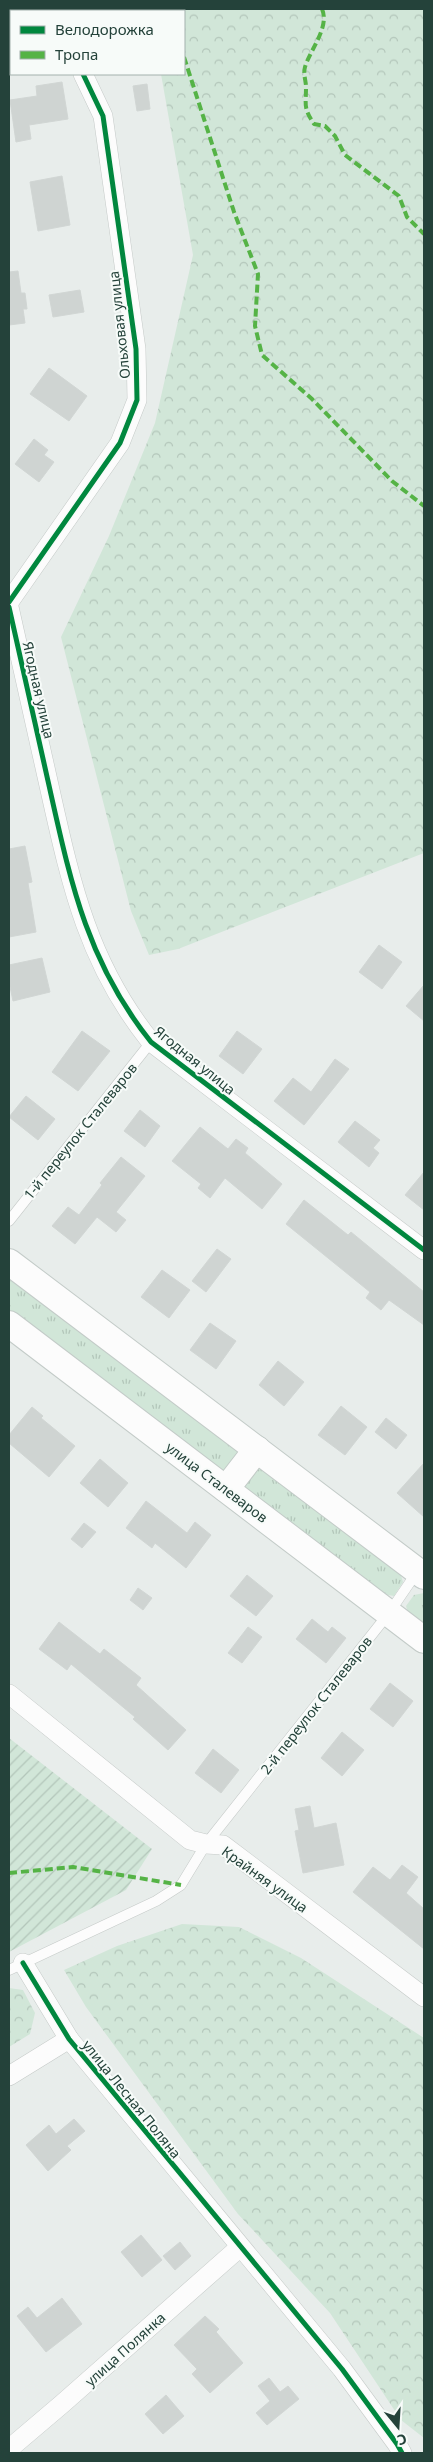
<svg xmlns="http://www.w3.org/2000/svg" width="433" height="2462" font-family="'Noto Sans',sans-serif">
<defs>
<pattern id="grass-tufts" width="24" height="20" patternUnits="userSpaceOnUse" patternTransform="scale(1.25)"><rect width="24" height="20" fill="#d1e6d8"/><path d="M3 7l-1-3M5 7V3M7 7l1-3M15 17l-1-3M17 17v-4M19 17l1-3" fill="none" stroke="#b3c6ba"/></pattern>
<pattern id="forest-crowns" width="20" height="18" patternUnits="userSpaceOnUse" patternTransform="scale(1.25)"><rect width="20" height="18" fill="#d1e6d8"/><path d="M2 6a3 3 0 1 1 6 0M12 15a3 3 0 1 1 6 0" fill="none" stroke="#b3c6ba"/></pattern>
<pattern id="garden-furrows" width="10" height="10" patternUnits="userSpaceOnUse" patternTransform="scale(1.25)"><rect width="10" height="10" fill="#d1e6d8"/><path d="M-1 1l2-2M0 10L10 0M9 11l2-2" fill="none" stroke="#b3c6ba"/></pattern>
</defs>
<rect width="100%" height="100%" fill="#e8edeb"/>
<g fill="url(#grass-tufts)">
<polygon points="9,1272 242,1448 222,1476 9,1313"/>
<polygon points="262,1463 398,1566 403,1582 394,1596 376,1593 240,1489"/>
<polygon points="424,1593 424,1631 410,1620 406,1606 414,1595"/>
</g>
<g fill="url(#forest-crowns)">
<polygon points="149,9 424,9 424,853 178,949 149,955 131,911 61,637 109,536 155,423 193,255 161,74 184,74 184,11 150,11"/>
<polygon points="182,1924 239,1927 301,1958 424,2038 424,2438 401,2420 330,2313 238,2214 86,2007 64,1970 117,1946"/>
<polygon points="9,1988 23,1990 35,2013 30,2034 9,2047"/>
</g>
<polygon fill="url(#garden-furrows)" points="9,1738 152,1849 126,1890 9,1952"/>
<g fill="#cfd4d2" stroke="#d1d6d4">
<polygon points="62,82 68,119 29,125 31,139 16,142 10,100 37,96 36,86"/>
<polygon points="147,84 150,109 137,111 133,86"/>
<polygon points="62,176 70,225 38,231 30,182"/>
<polygon points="18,271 21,293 25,293 27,309 23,309 25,323 9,325 9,272"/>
<polygon points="80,290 84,312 53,317 49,295"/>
<polygon points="49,368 87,396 69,421 30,394"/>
<polygon points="34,439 48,450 44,455 54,462 39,482 15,464"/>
<polygon points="25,846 32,882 28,883 36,932 9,937 9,849"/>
<polygon points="379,945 402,962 382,989 359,972"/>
<polygon points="42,958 50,992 13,1001 9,982 9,965"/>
<polygon points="424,985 424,1021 406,1006"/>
<polygon points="82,1031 110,1051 78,1091 52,1072"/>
<polygon points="237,1031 262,1049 243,1074 219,1056"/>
<polygon points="335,1059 349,1069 304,1125 274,1101 293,1078 311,1092"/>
<polygon points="26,1096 55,1119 38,1140 9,1117"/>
<polygon points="140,1110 160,1126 145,1147 124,1131"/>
<polygon points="355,1121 380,1140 373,1148 379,1153 369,1167 338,1142"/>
<polygon points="200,1127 228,1149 236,1139 248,1148 245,1153 282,1184 262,1209 225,1178 210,1198 198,1188 201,1184 172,1161"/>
<polygon points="121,1157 145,1176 116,1212 126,1220 116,1232 97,1217 75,1244 52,1226 68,1207 79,1215 102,1185 100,1183"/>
<polygon points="424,1172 424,1210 405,1195"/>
<polygon points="304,1200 348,1235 351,1232 424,1292 424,1325 389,1300 381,1310 366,1298 370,1292 286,1224"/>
<polygon points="217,1249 231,1259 206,1292 192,1281"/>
<polygon points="162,1270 190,1290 169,1318 141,1297"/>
<polygon points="210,1323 236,1341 216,1369 190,1350"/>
<polygon points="278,1361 304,1382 284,1406 259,1385"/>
<polygon points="341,1406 367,1427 345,1455 318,1435"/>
<polygon points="32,1407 43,1416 41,1418 75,1446 49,1477 9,1443 9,1435"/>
<polygon points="386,1418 407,1435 396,1449 375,1432"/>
<polygon points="100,1459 128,1483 108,1507 80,1483"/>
<polygon points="424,1463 424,1517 397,1493"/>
<polygon points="146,1501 187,1533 195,1522 211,1535 186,1568 155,1543 152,1548 126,1528"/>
<polygon points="84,1523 96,1532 82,1548 71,1539"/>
<polygon points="247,1575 273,1596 256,1616 230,1596"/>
<polygon points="138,1588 152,1598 143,1610 130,1600"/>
<polygon points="312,1619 328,1632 332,1627 346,1638 326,1663 296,1639"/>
<polygon points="59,1622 100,1654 104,1649 141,1678 136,1685 186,1730 168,1750 133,1719 135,1717 71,1664 67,1670 39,1649"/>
<polygon points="248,1627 262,1637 242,1663 228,1653"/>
<polygon points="390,1683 413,1701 393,1727 370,1709"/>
<polygon points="342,1732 364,1750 342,1776 321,1758"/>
<polygon points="213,1749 239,1770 221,1793 195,1773"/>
<polygon points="310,1806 314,1828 336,1823 344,1865 303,1873 295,1831 299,1830 295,1809"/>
<polygon points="402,1865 418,1877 406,1893 424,1909 424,1949 353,1892 373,1867 390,1880"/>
<polygon points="74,2119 85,2131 67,2146 71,2150 48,2171 26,2145 49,2125 56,2134"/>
<polygon points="141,2235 162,2260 142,2277 121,2252"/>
<polygon points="180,2242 191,2256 175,2270 163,2256"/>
<polygon points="62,2298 82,2324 46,2352 17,2316 28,2307 37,2318"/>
<polygon points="205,2316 219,2329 216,2332 243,2363 210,2393 192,2374 197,2369 174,2345"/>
<polygon points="269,2378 280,2392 288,2386 299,2399 267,2425 256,2413 270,2401 258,2386"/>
<polygon points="166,2395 184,2416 163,2434 145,2414"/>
</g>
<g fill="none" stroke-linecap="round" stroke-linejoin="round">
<g stroke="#c5cac8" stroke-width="11">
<g id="service">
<polyline points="9,1221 151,1042"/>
<polyline points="9,1970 156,1901 181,1885 206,1844 389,1613 417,1572"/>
</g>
</g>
<g stroke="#c5cac8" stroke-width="20">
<g id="minor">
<polyline points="9,38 11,38"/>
<polyline points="9,602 120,443 137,400 136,349 103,116 83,74"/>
<path d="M9,607C22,665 35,723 48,781C70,879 86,961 151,1042L424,1250"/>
<polyline points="9,1694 190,1840 206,1844 223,1845 424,1997"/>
<polyline points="23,1963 69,2039 342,2369 397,2444 402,2453"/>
<polyline points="9,2076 69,2039"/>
<polyline points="9,2449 62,2404 239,2248"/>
</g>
</g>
<g stroke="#c3cbc8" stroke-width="28">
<g id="secondary">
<polyline points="9,1262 424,1576"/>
<polyline points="9,1324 424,1640"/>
<polyline points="226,1489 257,1449"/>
</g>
</g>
<use href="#service" stroke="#fcfcfc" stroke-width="10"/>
<use href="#minor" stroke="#fcfcfc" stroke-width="19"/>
<use href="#secondary" stroke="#fcfcfc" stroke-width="26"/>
<g stroke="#55b346" stroke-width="4" stroke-dasharray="8 4" stroke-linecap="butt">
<polyline points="170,9 171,11"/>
<path d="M322,9C330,27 310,50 305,67C303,74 306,81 306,87C306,106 303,107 314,124L325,126L335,136L345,155L399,196L407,217L424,234"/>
<polyline points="127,11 129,9"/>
<polyline points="184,57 234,212 258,274 255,326 262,355 312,399 392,481 424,506"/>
<polyline points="9,1873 73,1867 181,1885"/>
</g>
<g stroke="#f7fbf9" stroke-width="8">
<g id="cycleway">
<polyline points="9,602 120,443 137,400 136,349 103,116 83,74"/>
<path d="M9,607C22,665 35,723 48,781C70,879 86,961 151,1042L424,1250"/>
<polyline points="23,1963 69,2039 342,2369 397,2444 402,2453"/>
</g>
</g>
<use href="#cycleway" stroke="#00873e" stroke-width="5"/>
</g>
<g text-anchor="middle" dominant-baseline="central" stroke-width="4" stroke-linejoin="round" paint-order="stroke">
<g font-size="14" fill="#24423a" stroke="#f7fbf9">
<text transform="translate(119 325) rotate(-96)">Ольховая улица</text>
<text transform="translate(39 690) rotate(77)">Ягодная улица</text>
<text transform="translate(195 1060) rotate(39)">Ягодная улица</text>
<text transform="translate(80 1131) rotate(-51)">1-й переулок Сталеваров</text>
<text transform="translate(217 1482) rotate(37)">улица Сталеваров</text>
<text transform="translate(316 1705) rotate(-52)">2-й переулок Сталеваров</text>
<text transform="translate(265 1879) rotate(36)">Крайняя улица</text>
<text transform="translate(132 2099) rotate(51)">улица Лесная Поляна</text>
<text transform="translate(125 2349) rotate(-42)">улица Полянка</text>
</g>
</g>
<rect width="433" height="2462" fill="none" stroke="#24423a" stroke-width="20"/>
<rect x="10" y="10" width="175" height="65" fill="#f7fbf9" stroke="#a3b1ad"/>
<rect x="20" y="26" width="25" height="8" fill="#00873e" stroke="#a3b1ad"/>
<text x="55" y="35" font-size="15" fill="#24423a">Велодорожка</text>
<rect x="20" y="51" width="25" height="8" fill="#55b346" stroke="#a3b1ad"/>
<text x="55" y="60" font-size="15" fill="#24423a">Тропа</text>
<g transform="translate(398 2427) rotate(162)" stroke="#f7fbf9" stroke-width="4" paint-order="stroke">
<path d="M0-4L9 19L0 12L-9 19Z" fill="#24423a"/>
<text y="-8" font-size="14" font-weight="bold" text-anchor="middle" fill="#24423a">С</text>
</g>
</svg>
